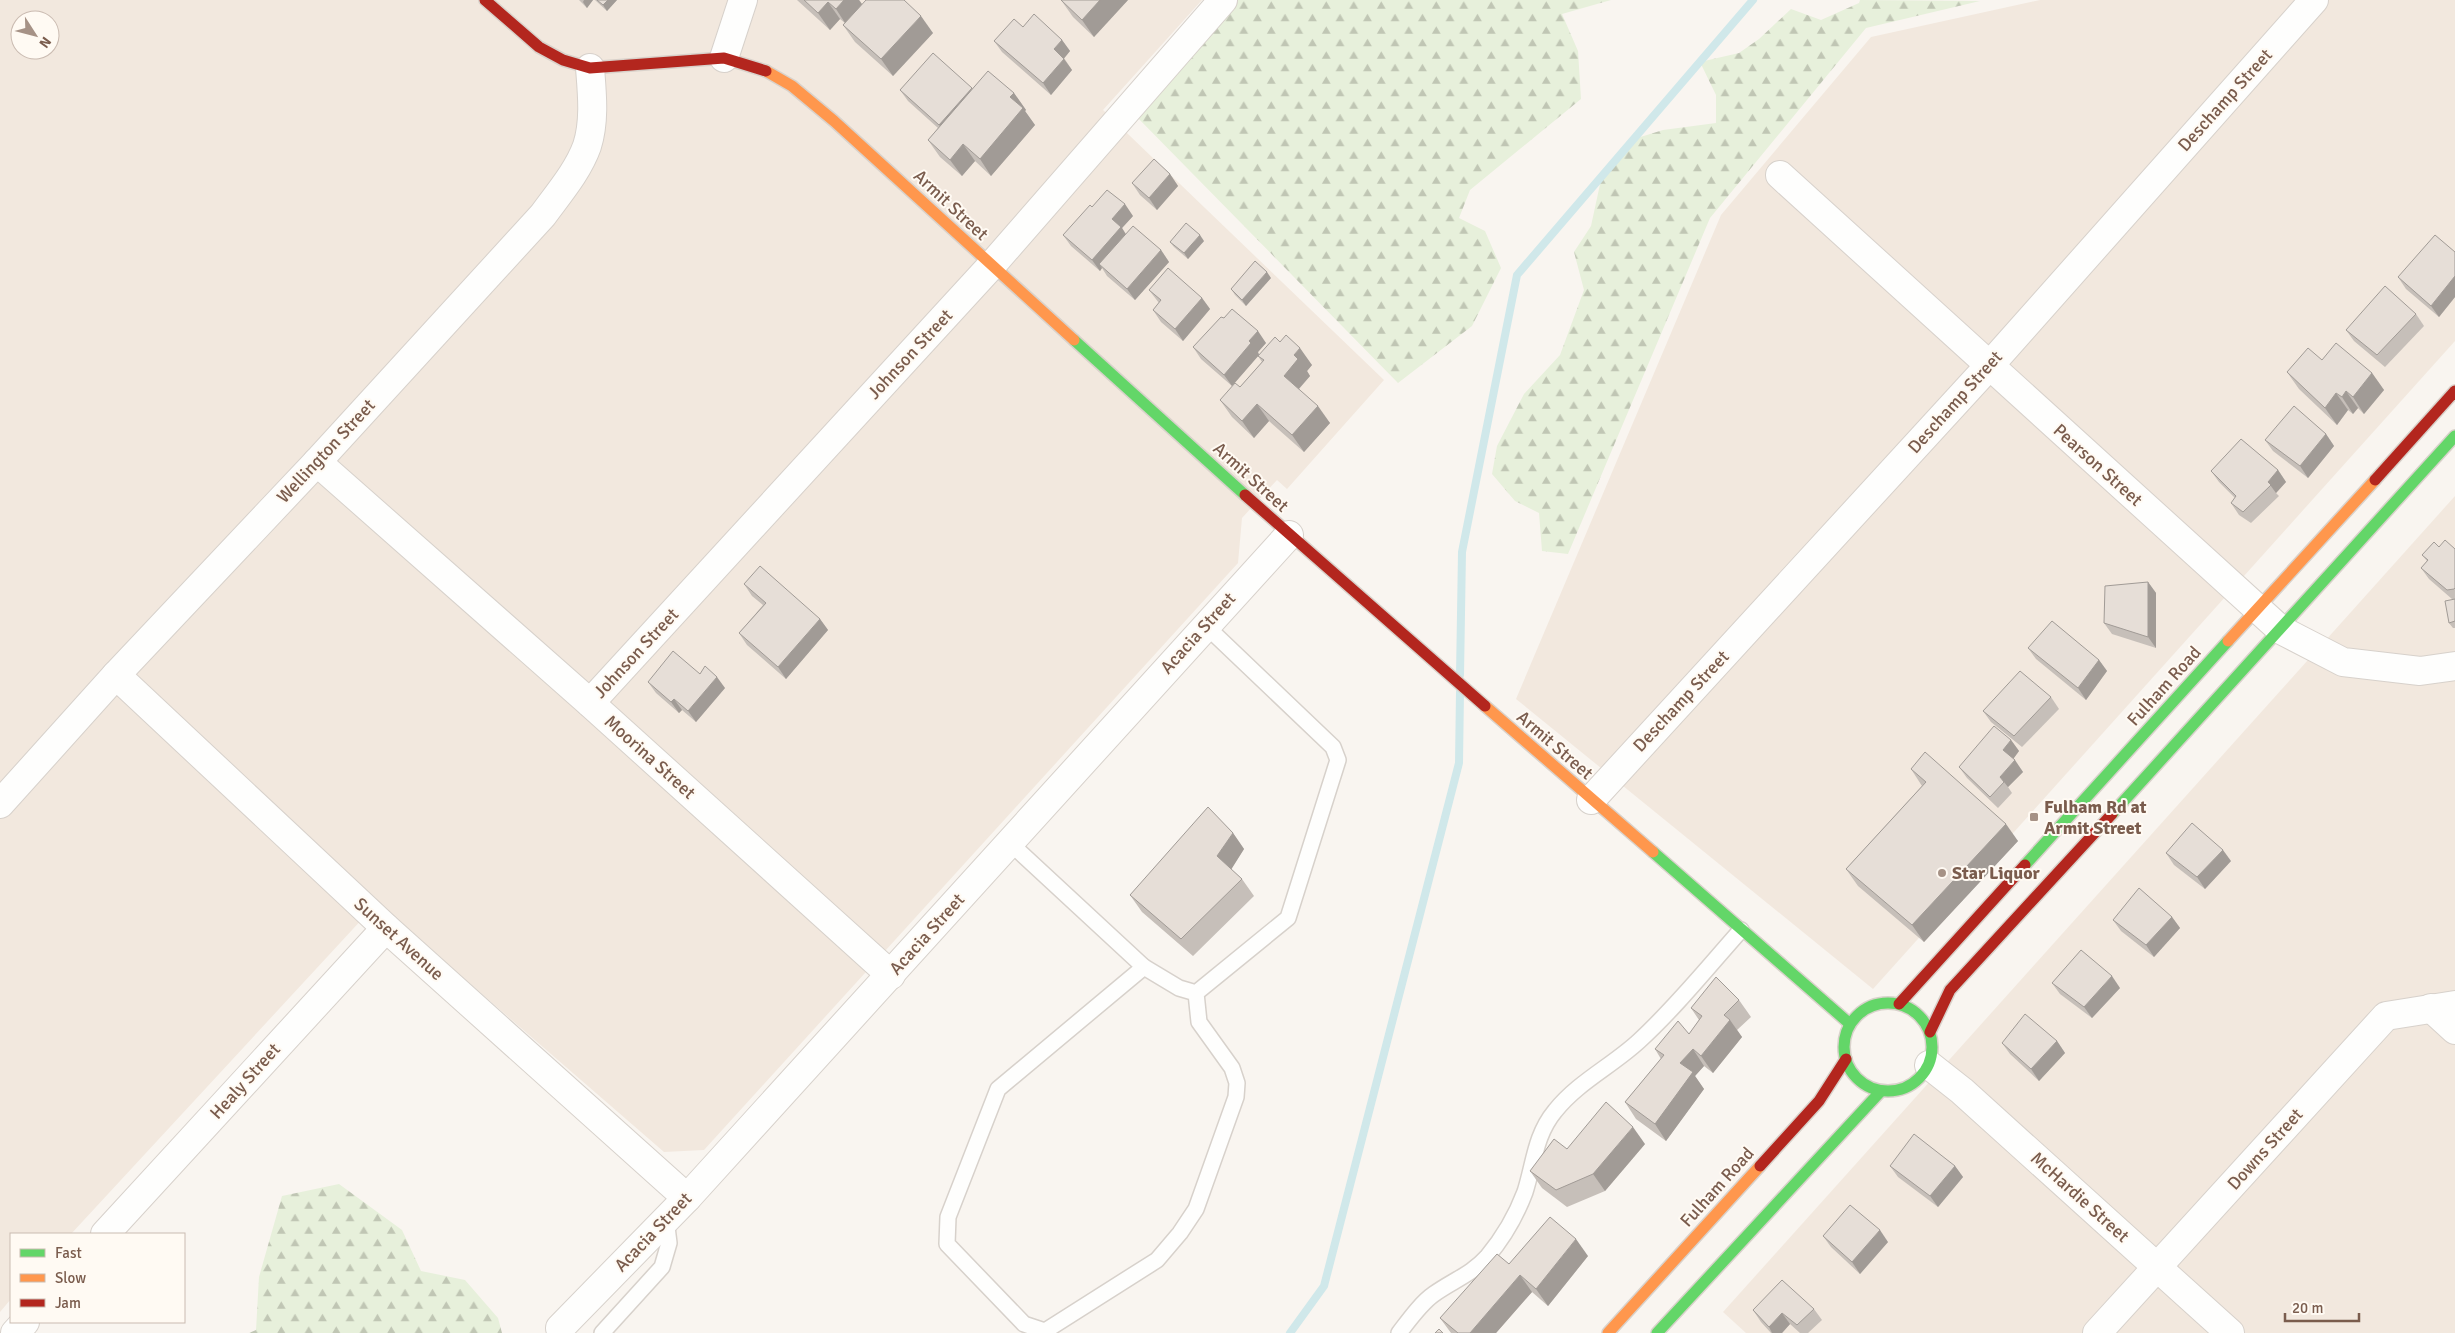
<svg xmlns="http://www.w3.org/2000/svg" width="2455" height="1333" font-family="Signika,sans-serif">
<defs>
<pattern id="forest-firs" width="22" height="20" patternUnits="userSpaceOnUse" patternTransform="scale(1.25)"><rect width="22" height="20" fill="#e7f0db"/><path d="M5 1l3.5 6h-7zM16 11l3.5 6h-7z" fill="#c0c6b4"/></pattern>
</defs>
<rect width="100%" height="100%" fill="#f9f5f0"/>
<g fill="#f2e8de" fill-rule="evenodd">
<path d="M0,0H1202L1103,110L1384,380L1287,489L1277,480L1242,518L1238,563L704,1150L664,1152L377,903L71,1234H11V1299L0,1312ZM20,20H50V50H20Z"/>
<polygon points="2040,0 2455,0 2455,341 1873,989 1516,699 1721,215 1871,37"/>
<polygon points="2455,496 2455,1333 1746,1333 1723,1312"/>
</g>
<g fill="url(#forest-firs)">
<polygon points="1236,0 1611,0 1562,14 1578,51 1581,99 1470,190 1459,218 1485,231 1501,268 1472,326 1398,383 1134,114"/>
<polygon points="1860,0 1980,1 1866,28 1710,218 1568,554 1542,551 1539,513 1515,501 1492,474 1497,446 1524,394 1560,355 1584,290 1574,252 1591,226 1602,175 1634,139 1663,130 1716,123 1716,95 1700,62 1739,53 1759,39 1791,9 1821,20 1859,3"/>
<polygon points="339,1184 402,1230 421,1271 465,1280 498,1318 502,1333 249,1333 256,1330 259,1277 282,1196"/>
</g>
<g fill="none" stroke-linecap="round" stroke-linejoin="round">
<g stroke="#d0e8ea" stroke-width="8">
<polyline points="1460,675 1462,552 1517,275 1753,0"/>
<polyline points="1290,1333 1324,1286 1459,763 1460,692"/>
</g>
<g stroke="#d7d1cb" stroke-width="18">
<g id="lane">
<polyline points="1009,842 1144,967"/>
<polyline points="1196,993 1179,988 1144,967 998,1089 948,1217 947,1244 1024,1324 1045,1331 1157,1260 1180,1233 1196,1209 1236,1097 1237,1083 1232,1068 1199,1022 1196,993 1288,918 1338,760 1333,747 1205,625"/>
<polyline points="602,1333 662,1267 669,1243 666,1219"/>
<path d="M1399,1333C1409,1320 1421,1303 1434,1294C1452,1281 1472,1274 1487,1257C1503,1238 1516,1216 1525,1192C1534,1164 1535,1135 1555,1111C1578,1082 1612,1066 1639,1041C1676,1007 1708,967 1741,930"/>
</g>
</g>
<g stroke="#d7d1cb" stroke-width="30">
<g id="street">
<polyline points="724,58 743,0"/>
<polyline points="1780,175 2281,630 2343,662 2420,671 2455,666"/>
<polyline points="317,462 590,703 891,975"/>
<polyline points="116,675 386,928 687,1198"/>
<polyline points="590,703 991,266 1223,0"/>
<polyline points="1591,800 1989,366 2314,0"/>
<path d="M0,804L116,675L317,462L543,215C559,193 578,171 587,146C595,121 592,93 590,68"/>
<polyline points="2431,1008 2455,1030"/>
<polyline points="1929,1065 1962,1091 2230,1333"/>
<polyline points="105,1234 386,928"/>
<polyline points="560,1328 687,1198 1289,535"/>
<polyline points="15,1333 25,1322"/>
<polyline points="2097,1333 2386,1016 2455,1005"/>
</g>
</g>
<g stroke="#d9d2cb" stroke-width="14">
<g id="fast">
<polyline points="1074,340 1245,495"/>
<polyline points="2112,814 2455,436"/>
<polyline points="1653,852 1850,1024"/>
<polyline points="2025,865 2228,641"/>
<circle cx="1888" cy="1047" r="44"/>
<polyline points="1657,1333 1881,1091"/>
</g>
</g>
<g stroke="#d9d2cb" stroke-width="14">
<g id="slow">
<polyline points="766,71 792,86 834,121 1074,340"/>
<polyline points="2228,641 2375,480"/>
<polyline points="1485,706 1653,852"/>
<polyline points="1608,1333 1760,1166"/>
</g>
</g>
<g stroke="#d9d2cb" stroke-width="14">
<g id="jam">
<polyline points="485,0 539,47 563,60 590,68 724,58 766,71"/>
<polyline points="2375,480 2455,391"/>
<polyline points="1245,495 1485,706"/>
<polyline points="1899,1004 2025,865"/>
<polyline points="1930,1032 1950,990 2112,814"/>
<polyline points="1760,1166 1819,1101 1846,1059"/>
</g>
</g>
<use href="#lane" stroke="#fefefd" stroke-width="15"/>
<use href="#street" stroke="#fefefd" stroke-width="28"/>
<use href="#fast" stroke="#63d668" stroke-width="11"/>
<use href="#slow" stroke="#ff974d" stroke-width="11"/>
<use href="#jam" stroke="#b3261e" stroke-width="11"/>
</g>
<g fill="#c6bfb9">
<polygon points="579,0 593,0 587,8"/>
<polygon points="595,0 617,0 607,11"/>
<polygon points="797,0 859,0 862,4 933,33 893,76 855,42 843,25 845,23 840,19 830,30"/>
<polygon points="1061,0 1128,0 1094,37 1073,17"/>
<polygon points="1023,27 1062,40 1070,51 1064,58 1072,70 1051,95 1002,52 994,41"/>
<polygon points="973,88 1014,93 1026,110 1025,111 1035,125 991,176 975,161 962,176 940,157 928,140 938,128 908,101 900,90"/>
<polygon points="1170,174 1178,186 1157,210 1140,195 1132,183"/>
<polygon points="1092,207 1133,216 1122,228 1126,234 1161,250 1169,262 1135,300 1107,276 1102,268 1100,271 1071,246 1063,235"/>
<polygon points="1204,241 1188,259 1174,247 1170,242"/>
<polygon points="2455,252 2455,297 2439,317 2406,289 2398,277"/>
<polygon points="1271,278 1246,306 1235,295 1231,289"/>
<polygon points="1149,290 1202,298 1210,309 1183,341 1161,322 1153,310 1159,303"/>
<polygon points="2416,314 2424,326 2385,367 2354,341 2346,330"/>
<polygon points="1224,318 1266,343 1258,352 1259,355 1232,386 1201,359 1193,347"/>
<polygon points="1280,342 1312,365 1307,371 1310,376 1299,389 1330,423 1304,452 1269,421 1254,438 1232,417 1220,400 1240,387 1262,362 1258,356"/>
<polygon points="2322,360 2372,373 2384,390 2364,414 2358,408 2353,414 2348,410 2337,425 2299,389 2287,372"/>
<polygon points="2326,434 2334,446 2308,478 2273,451 2265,440"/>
<polygon points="2278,470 2286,482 2276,493 2279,496 2251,523 2239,515 2231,503 2235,498 2219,482 2211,471"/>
<polygon points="2439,547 2455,549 2455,628 2453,628 2449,623 2452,599 2429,579 2421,568 2427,561 2422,555"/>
<polygon points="2148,582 2156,593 2156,648 2112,634 2104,623"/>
<polygon points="744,584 820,619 828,630 786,679 747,645 739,633 763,605 752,596"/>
<polygon points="2028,648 2099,660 2107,671 2086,700 2036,659"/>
<polygon points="700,674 725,688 696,722 682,710 679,713 656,693 648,682"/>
<polygon points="2051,697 2059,709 2022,747 1991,722 1983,711"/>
<polygon points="2011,740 2019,751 2013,759 2023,772 2008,787 2012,793 1998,808 1967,778 1959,767"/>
<polygon points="1911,769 2018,841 1924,942 1858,886 1846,869 1922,786"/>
<polygon points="1233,833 1244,849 1231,869 1242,879 1254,896 1193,956 1142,912 1130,895"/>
<polygon points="2166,853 2231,861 2205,889 2174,865"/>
<polygon points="2172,917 2180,928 2154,957 2121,931 2113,920"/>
<polygon points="2052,983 2120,988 2092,1018 2060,994"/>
<polygon points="1739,1000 1751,1017 1737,1030 1742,1037 1713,1073 1704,1066 1695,1076 1704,1089 1666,1141 1636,1119 1625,1102 1661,1059 1655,1049 1689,1034 1699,1020 1691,1008"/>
<polygon points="2057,1041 2065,1053 2039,1081 2010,1054 2002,1043"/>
<polygon points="1645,1144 1605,1191 1567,1207 1542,1188 1530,1171 1567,1149"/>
<polygon points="1890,1166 1955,1166 1963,1177 1938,1207 1898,1177"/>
<polygon points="1823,1236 1888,1242 1860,1274 1831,1247"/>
<polygon points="1588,1256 1548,1306 1532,1292 1496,1333 1451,1333 1440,1318 1509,1264"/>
<polygon points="1814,1309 1822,1320 1808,1333 1800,1333 1790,1324 1782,1333 1771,1333 1761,1322 1753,1310"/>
</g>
<g fill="#a19b96">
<polygon points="584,0 593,0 587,8 583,2"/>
<polygon points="608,0 617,0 607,11 603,5"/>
<polygon points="844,0 859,0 864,7 847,26 836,9"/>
<polygon points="1100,0 1128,0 1094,37 1082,20"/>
<polygon points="828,2 840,19 830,30 818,13"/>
<polygon points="921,16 933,33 893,76 881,59"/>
<polygon points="1062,40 1070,51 1062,61 1054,49"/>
<polygon points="1064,59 1072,70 1051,95 1043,83"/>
<polygon points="972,88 947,136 939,125"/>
<polygon points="1014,93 1026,110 1025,111 1035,125 991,176 980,159 1010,97"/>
<polygon points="963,144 975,161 962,176 950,160"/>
<polygon points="1170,174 1178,186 1157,210 1149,198"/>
<polygon points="1125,204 1133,216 1122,228 1128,238 1099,264 1102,268 1100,271 1092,260 1112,219"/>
<polygon points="1200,235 1204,241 1188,259 1184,253"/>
<polygon points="1161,250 1169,262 1135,300 1127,289"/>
<polygon points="1267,272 1271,278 1246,306 1242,300"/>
<polygon points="2455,276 2455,297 2439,317 2431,306"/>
<polygon points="1202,298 1210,309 1183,341 1175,329"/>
<polygon points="1258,331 1266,343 1258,352 1259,355 1232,386 1224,375 1249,341"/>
<polygon points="1300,348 1312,365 1307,371 1310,376 1296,392 1284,376 1294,355"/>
<polygon points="2372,373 2384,390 2364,414 2353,397"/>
<polygon points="2346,391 2358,408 2353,414 2342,397"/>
<polygon points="2336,393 2348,410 2337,425 2325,408"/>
<polygon points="1257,404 1269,421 1254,438 1242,421"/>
<polygon points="1318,406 1330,423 1304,452 1292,435"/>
<polygon points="2326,434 2334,446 2308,478 2300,466"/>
<polygon points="2278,470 2286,482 2276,493 2268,482"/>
<polygon points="2148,582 2156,593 2156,648 2148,637"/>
<polygon points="820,619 828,630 786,679 778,667"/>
<polygon points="2099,660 2107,671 2086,700 2078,688"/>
<polygon points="717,677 725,688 696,722 688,711"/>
<polygon points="674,699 682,710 679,713 671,702"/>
<polygon points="2011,740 2019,751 2011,762 2003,750"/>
<polygon points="2015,760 2023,772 2008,787 2000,777"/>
<polygon points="2006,824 2018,841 1924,942 1912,925"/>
<polygon points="1233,833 1244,849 1229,873 1217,856"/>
<polygon points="2223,850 2231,861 2205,889 2197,877"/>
<polygon points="2172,917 2180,928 2154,957 2146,945"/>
<polygon points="2112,976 2120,988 2092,1018 2084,1007"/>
<polygon points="1730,1020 1742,1037 1713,1073 1701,1056"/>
<polygon points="2057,1041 2065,1053 2039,1081 2031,1069"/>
<polygon points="1693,1049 1704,1066 1695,1076 1704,1089 1666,1141 1655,1124 1680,1063"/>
<polygon points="1633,1127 1645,1144 1605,1191 1593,1174"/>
<polygon points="1955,1166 1963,1177 1938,1207 1930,1196"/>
<polygon points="1880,1230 1888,1242 1860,1274 1852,1262"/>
<polygon points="1576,1239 1588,1256 1548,1306 1536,1289"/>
<polygon points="1520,1275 1532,1292 1496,1333 1470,1333"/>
<polygon points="1782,1313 1790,1324 1782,1333 1772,1333 1769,1327"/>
</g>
<g fill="#e6ded7" stroke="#a19b96">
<polygon points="597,0 608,0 603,5"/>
<polygon points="804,0 844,0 836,9 828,2 818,13"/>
<polygon points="866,0 904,0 921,16 881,59 843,25"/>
<polygon points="1061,0 1100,0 1082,20"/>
<polygon points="1034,14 1062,40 1054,49 1064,59 1043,83 994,41 1014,19 1023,27"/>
<polygon points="933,53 972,88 939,125 900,90"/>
<polygon points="988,71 1014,93 1010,97 1023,108 980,159 963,144 950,160 928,140"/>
<polygon points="1154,159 1170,174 1149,198 1132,183"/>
<polygon points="1107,190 1125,204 1112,219 1121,227 1092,260 1063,235 1090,205 1092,207"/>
<polygon points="1186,223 1200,235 1184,253 1170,242"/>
<polygon points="1133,226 1161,250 1127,289 1099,264"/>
<polygon points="2435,235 2455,252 2455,276 2431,306 2398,277"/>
<polygon points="1255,261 1267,272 1242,300 1231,289"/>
<polygon points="1168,268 1202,298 1175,329 1153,310 1161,300 1149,290"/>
<polygon points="2385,286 2416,314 2377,355 2346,330"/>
<polygon points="1232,309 1258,331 1249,341 1251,343 1224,375 1193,347 1221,317 1224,318"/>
<polygon points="1286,335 1300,348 1294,355 1298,359 1284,376 1318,406 1292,435 1257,404 1242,421 1220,400 1235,383 1240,387 1264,360 1258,356 1275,337 1280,342"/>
<polygon points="2336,343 2372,373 2353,397 2346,391 2342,397 2336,393 2325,408 2287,372 2308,348 2322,360"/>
<polygon points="2294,406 2326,434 2300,466 2265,440"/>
<polygon points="2241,439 2278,470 2268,482 2271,485 2243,512 2231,503 2236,496 2211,471"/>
<polygon points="2445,540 2455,549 2455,588 2454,589 2447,590 2421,568 2428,560 2422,555 2434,542 2439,547"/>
<polygon points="760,566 820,619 778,667 739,633 766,603 744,584"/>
<polygon points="2148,582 2148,637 2104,623 2105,586"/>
<polygon points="2455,599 2455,621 2449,623 2445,601"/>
<polygon points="2052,621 2099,660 2078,688 2028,648"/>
<polygon points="673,651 700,674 705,666 717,677 688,711 674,699 671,702 648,682"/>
<polygon points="2020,671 2051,697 2014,736 1983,711"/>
<polygon points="1994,726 2011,740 2003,750 2015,760 2000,777 2004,782 1990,797 1959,767"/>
<polygon points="1925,752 2006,824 1912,925 1846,869 1926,782 1911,769"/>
<polygon points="1208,807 1233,833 1217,856 1242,879 1181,939 1130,895"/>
<polygon points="2192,823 2223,850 2197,877 2166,853"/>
<polygon points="2139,888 2172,917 2146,945 2113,920"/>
<polygon points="2081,950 2112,976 2084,1007 2052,983"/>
<polygon points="1716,977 1739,1000 1724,1015 1730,1020 1701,1056 1693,1049 1680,1063 1693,1072 1655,1124 1625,1102 1664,1055 1655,1049 1678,1021 1689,1034 1702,1016 1691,1008"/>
<polygon points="2025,1014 2057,1041 2031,1069 2002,1043"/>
<polygon points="1606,1102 1633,1127 1593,1174 1556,1190 1530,1171 1554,1139 1567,1149"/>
<polygon points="1914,1134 1955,1166 1930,1196 1890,1166"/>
<polygon points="1850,1205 1880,1230 1852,1262 1823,1236"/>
<polygon points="1550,1217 1576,1239 1536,1289 1520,1275 1470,1333 1458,1333 1440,1318 1497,1254 1509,1264"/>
<polygon points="1782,1280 1814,1309 1797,1325 1782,1313 1769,1327 1753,1310"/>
<polygon points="1439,1329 1443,1333 1435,1333"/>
</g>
<g fill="#a69286" stroke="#fffaf3" stroke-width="2">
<rect x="2029" y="812" width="10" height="10" rx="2.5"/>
<circle cx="1942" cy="873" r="5"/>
</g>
<g text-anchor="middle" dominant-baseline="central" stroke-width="4" stroke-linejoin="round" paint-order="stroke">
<g font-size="18" fill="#7a5c4d" stroke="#fffaf3">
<text transform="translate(2225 100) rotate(-48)">Deschamp Street</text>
<text transform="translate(951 205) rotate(43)">Armit Street</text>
<text transform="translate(910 354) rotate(-47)">Johnson Street</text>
<text transform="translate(1955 402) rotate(-48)">Deschamp Street</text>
<text transform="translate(326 451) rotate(-47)">Wellington Street</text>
<text transform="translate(2098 465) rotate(42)">Pearson Street</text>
<text transform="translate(1251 477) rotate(42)">Armit Street</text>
<text transform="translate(1198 633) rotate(-48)">Acacia Street</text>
<text transform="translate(636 653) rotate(-47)">Johnson Street</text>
<text transform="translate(2164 686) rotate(-48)">Fulham Road</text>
<text transform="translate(1681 701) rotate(-47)">Deschamp Street</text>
<text transform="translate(1555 745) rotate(41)">Armit Street</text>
<text transform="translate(650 757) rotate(42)">Moorina Street</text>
<text transform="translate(927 934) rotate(-48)">Acacia Street</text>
<text transform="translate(399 939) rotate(42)">Sunset Avenue</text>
<text transform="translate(245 1081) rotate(-48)">Healy Street</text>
<text transform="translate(2265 1149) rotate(-48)">Downs Street</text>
<text transform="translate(1717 1187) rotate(-48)">Fulham Road</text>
<text transform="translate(2080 1197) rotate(42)">McHardie Street</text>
<text transform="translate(653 1232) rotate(-46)">Acacia Street</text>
</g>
<g font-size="18" font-weight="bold" fill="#7a5c4d" stroke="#fffaf3" text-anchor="start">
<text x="2044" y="807">Fulham Rd at<tspan x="2044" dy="21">Armit Street</tspan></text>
<text x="1952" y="873">Star Liquor</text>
</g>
</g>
<rect x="10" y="1233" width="175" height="90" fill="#fffaf3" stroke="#cabbb1"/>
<rect x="20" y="1249" width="25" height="8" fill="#63d668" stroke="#cabbb1"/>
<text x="55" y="1258" font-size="15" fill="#7a5c4d">Fast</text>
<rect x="20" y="1274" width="25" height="8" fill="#ff974d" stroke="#cabbb1"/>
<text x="55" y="1283" font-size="15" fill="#7a5c4d">Slow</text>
<rect x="20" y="1299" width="25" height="8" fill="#b3261e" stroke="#cabbb1"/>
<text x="55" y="1308" font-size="15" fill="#7a5c4d">Jam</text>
<g transform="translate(35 35) rotate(126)"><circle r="24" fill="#fffaf3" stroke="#cabbb1"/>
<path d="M0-4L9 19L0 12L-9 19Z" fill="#a69286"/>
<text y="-8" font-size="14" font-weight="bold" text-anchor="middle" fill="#7a5c4d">N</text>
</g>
<path d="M2285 1313v8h74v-8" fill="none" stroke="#7a5c4d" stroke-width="2.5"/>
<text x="2292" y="1313" font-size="15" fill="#7a5c4d" stroke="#fffaf3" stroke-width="4" paint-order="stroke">20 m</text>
</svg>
